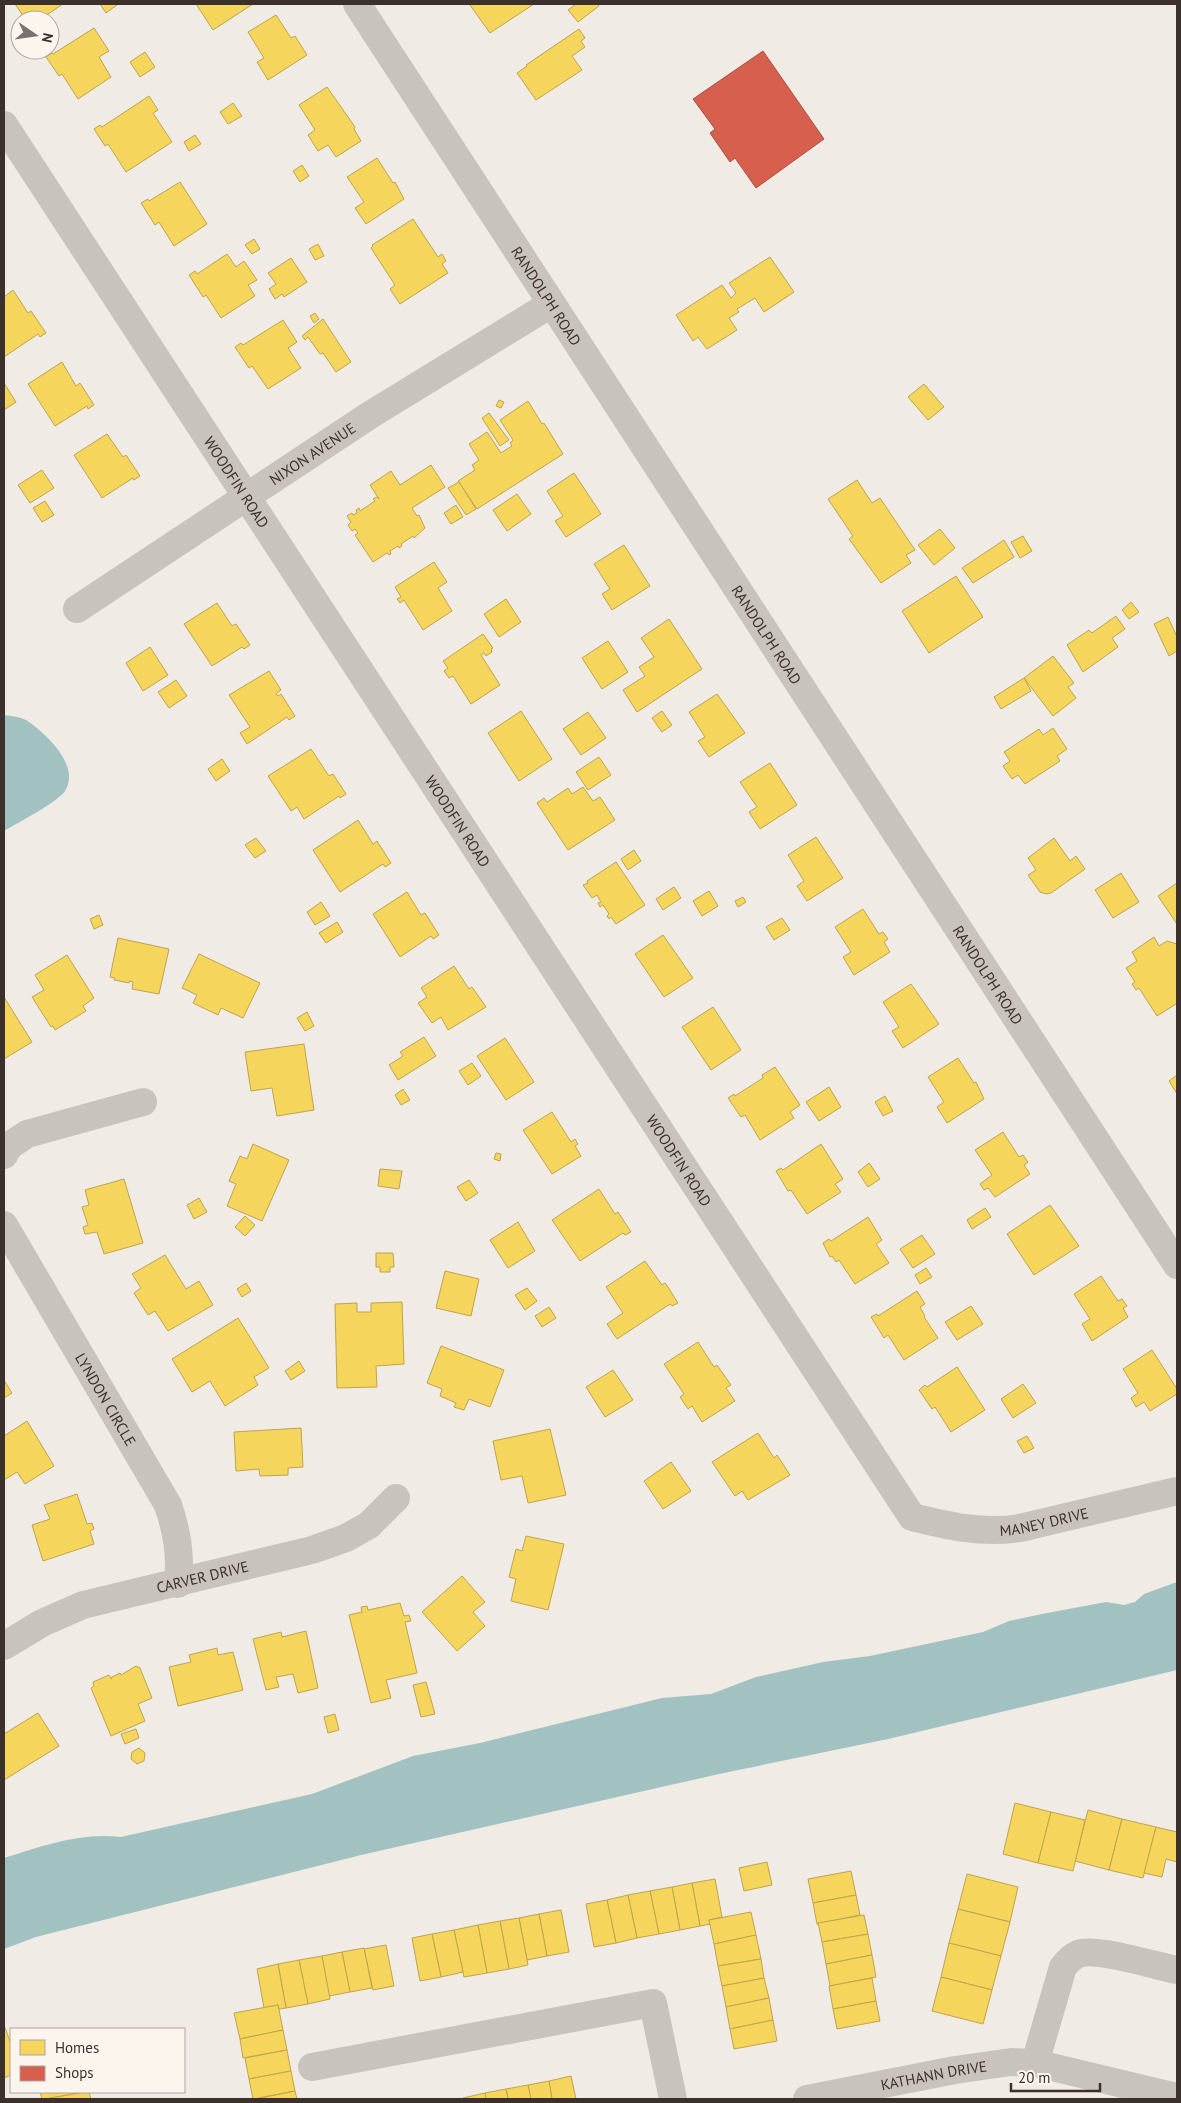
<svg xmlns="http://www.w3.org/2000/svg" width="1181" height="2103" font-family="'PT Sans',sans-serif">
<rect width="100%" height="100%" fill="#f0ebe5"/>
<g fill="#a1c2c1">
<path d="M4,715C11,716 20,717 26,720C46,733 81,766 65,791C58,802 17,823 4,831Z"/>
<path d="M1177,1582V1670L888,1739L719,1774L361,1855L36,1937L4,1949V1858C42,1846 81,1832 121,1837L312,1794L413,1756L480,1743L662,1698L711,1694L756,1677L823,1662L870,1656L983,1632L1009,1621L1042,1614L1106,1602L1124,1605L1135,1602L1144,1594Z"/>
</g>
<g fill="#f6d55c" stroke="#bea44d">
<polygon points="15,4 63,4 39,20 26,20"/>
<polygon points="100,4 117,4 117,5 106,13"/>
<polygon points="196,4 253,4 213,30"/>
<polygon points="472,4 534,4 490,33 470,5"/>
<polygon points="576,4 598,4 599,6 578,22 568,10"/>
<polygon points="276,15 291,38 295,36 307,55 268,80 257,62 264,58 248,32"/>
<polygon points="94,28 109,51 99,57 111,77 78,99 62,74 59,76 46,57 52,53 53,54"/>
<polygon points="579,29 585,38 581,41 585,47 572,56 582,70 536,100 517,73 527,66 526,65"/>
<polygon points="145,52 155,67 140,77 130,62"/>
<polygon points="327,87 355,127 354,129 361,141 336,157 328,145 318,151 308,135 315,130 299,105"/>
<polygon points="149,96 158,110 153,113 172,142 126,172 108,144 105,146 94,129 100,125 102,127"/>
<polygon points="233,103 242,116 228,124 220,112"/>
<polygon points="195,135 201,144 189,151 184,142"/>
<polygon points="377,158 393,183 395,182 404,199 366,224 355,208 364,202 347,177"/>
<polygon points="302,165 309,176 300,182 293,171"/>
<polygon points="180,182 207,224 174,246 159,222 155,225 141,203 148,199 149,201"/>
<polygon points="413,219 438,257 442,254 446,261 442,264 448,273 400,304 390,289 395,285 371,248 373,246 372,245"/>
<polygon points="254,239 260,249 252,254 245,245"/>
<polygon points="318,244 324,256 315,260 309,249"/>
<polygon points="227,254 236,267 244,261 257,280 248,285 255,296 221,318 206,295 203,297 189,275 195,271 197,274"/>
<polygon points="770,257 794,292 764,312 755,298 737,309 739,312 729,318 737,330 707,349 698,337 693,341 676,315 722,285 731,298 736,293 729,283"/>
<polygon points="291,258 307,282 284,297 282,294 275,299 269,289 276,284 268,273"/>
<polygon points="13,290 28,313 31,311 46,333 40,337 38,334 4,357 4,297"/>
<polygon points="315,313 319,319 314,323 310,316"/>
<polygon points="323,319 351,362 336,372 323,353 320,354 308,337 305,340 302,336"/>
<polygon points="283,320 297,342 288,348 301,368 268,389 252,366 249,368 235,347 241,343 243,345"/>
<polygon points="62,362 76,386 80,383 94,405 88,409 87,406 55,426 28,384"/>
<polygon points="4,383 16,402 4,410"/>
<polygon points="924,384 944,407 928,420 908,397"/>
<polygon points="499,400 504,402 501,408 496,406"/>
<polygon points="528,401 542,424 544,423 563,454 477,509 458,481 475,470 472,465 479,460 469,444 487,432 501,453 512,446 510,443 513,440 500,420"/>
<polygon points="489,413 509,440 500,446 482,418"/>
<polygon points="107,434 123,457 126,455 140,476 134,480 133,478 102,498 74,455"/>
<polygon points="431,465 445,487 412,508 417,516 419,515 425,528 414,538 413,536 401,544 402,546 399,548 398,546 390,551 391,554 389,555 387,553 373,562 355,535 358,533 355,529 352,531 348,525 351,522 347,516 352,513 353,515 357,513 356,510 359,508 360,511 375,501 373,499 377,497 379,499 370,485 391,471 400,485"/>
<polygon points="42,470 54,488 30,503 18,485"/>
<polygon points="574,473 601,514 566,537 555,521 563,516 547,491"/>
<polygon points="857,480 872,503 880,498 915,550 906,555 911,563 881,583 849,539 853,536 828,499"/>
<polygon points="459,482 476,509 466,515 448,488"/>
<polygon points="517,494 531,514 507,531 493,510"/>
<polygon points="45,501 54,515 42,522 33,508"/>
<polygon points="456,505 463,517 451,524 444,513"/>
<polygon points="940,529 955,548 934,565 918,545"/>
<polygon points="1023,536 1032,551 1020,558 1011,542"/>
<polygon points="1004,540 1014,557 973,583 962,568"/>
<polygon points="624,545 650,586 612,610 602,594 610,589 594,564"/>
<polygon points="434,562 447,582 438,588 452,611 423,630 404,600 400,603 397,599 401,597 395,587"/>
<polygon points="956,576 983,617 929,653 902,611"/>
<polygon points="506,599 521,622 499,637 484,614"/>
<polygon points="1131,602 1139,612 1129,619 1122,610"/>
<polygon points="217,603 232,626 236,624 250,645 244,649 242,647 212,666 184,624"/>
<polygon points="1116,616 1125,629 1112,638 1118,647 1083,672 1067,645 1089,630 1092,633"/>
<polygon points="1168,617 1177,637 1177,651 1169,656 1154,624"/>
<polygon points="669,619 702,669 637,712 623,690 645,676 639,667 654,657 641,638"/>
<polygon points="483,634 493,648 491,649 492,652 486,656 484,653 481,655 500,685 471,704 453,676 449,678 444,671 448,668 443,661"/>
<polygon points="608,641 628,672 602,689 582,658"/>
<polygon points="150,647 168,675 143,691 126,663"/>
<polygon points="1053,656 1074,683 1068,687 1076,698 1053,716 1024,678"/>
<polygon points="269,671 281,690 276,694 278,696 281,694 295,716 289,720 287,717 247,744 240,733 250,727 229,695"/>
<polygon points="1024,678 1031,691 1001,709 994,697"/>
<polygon points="176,680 187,696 169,708 158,692"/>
<polygon points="717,694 745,733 709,757 698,741 705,737 689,712"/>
<polygon points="521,711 552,759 519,781 488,733"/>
<polygon points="662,711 672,725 662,732 652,718"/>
<polygon points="588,712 606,738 581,755 563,729"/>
<polygon points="1053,728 1067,749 1057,756 1060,761 1025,784 1018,775 1012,779 1003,766 1010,761 1004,752 1039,729 1043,735"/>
<polygon points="311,749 329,776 333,774 346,794 340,798 339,796 304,819 297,807 291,811 268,776"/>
<polygon points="599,757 611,775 588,790 576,772"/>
<polygon points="222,759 230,771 216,781 208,769"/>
<polygon points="770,763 797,805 760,829 749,812 757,807 740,782"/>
<polygon points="583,787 593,801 600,797 615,820 568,850 537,803 544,798 547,802 568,788 572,794"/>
<polygon points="358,820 373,844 377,841 391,863 385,867 383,864 340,892 313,850"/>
<polygon points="816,837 843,878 807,901 797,886 804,881 788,855"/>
<polygon points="256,838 266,851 255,858 245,845"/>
<polygon points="1054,838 1070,861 1076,856 1085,869 1051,893 1046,894 1040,892 1028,875 1036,870 1028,858"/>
<polygon points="634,850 641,861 628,870 621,859"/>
<polygon points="616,862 645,905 616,924 611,917 609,919 607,916 609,914 603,905 600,907 598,903 601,902 597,895 592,898 583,885 588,883 587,881"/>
<polygon points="1121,873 1139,902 1113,918 1095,890"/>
<polygon points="1177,883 1177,924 1158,896"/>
<polygon points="674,887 681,898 663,910 656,899"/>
<polygon points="709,891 718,906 702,916 693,901"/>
<polygon points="407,892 421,915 425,913 439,935 433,939 431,936 400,957 373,914"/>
<polygon points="743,897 746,902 738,907 735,901"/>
<polygon points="321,902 330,916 315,925 307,912"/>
<polygon points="863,909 879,934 883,932 888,939 884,942 890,952 854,975 843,957 851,952 835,927"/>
<polygon points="99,915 103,925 94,929 90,919"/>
<polygon points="782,918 790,930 774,940 766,927"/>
<polygon points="337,922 343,932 326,943 319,933"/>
<polygon points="663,935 693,978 664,997 635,954"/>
<polygon points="1154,937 1159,946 1167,941 1177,944 1177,1005 1176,1004 1157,1016 1139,988 1136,990 1132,984 1135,982 1126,968 1137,961 1132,952"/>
<polygon points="118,938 169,949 159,994 132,989 133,982 129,981 129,983 114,980 115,978 110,977"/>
<polygon points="199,954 260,983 243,1018 221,1008 218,1015 193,1003 197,995 182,988"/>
<polygon points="67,955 94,998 83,1006 86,1011 55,1030 53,1026 51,1027 32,997 44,990 35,975"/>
<polygon points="454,966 469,989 472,987 486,1007 448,1030 441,1017 432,1023 418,1003 427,997 421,988"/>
<polygon points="911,984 939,1024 903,1048 892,1031 899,1027 883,1002"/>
<polygon points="4,997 32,1042 4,1059"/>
<polygon points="713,1007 741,1050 711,1070 682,1027"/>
<polygon points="307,1012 314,1026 305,1031 297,1018"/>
<polygon points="424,1037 436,1056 398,1080 389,1065 403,1056 400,1052"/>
<polygon points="505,1038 534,1082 506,1100 477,1056"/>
<polygon points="304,1044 314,1110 277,1116 272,1088 251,1091 245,1052"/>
<polygon points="958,1058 974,1083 976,1082 984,1099 947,1123 937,1107 944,1102 928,1077"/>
<polygon points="472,1063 481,1076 468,1085 459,1071"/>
<polygon points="775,1067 800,1105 790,1112 794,1118 760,1140 745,1115 741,1117 728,1098 734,1094 735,1096 763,1078 762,1075"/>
<polygon points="1177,1075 1177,1094 1169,1081"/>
<polygon points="829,1087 841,1107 819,1121 806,1102"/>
<polygon points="403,1089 410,1100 401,1105 395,1095"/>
<polygon points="885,1096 893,1111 883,1116 875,1102"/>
<polygon points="552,1112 571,1142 575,1139 578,1144 575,1146 581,1156 552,1174 523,1130"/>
<polygon points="1003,1132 1019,1157 1023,1155 1028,1162 1024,1165 1030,1174 995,1197 988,1188 984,1190 980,1184 992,1175 975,1150"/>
<polygon points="253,1144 289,1160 262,1221 227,1206 236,1184 229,1181 240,1156 247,1159"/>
<polygon points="821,1144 843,1179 835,1184 841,1192 807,1214 791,1190 788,1191 776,1171 781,1168 783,1170"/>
<polygon points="496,1153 501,1154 500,1161 494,1159"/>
<polygon points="869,1163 880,1179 868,1187 858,1172"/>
<polygon points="380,1169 402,1171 399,1189 378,1186"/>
<polygon points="124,1179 143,1243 104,1254 97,1232 85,1234 83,1227 88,1225 82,1207 89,1205 85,1190"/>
<polygon points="469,1180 478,1193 466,1201 457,1187"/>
<polygon points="599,1189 615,1214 618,1212 631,1232 625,1235 623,1233 580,1261 552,1220"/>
<polygon points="199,1198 207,1212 194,1219 187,1205"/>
<polygon points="1050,1205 1079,1246 1034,1275 1007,1234"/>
<polygon points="985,1208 991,1217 972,1229 967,1220"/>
<polygon points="245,1216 255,1225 245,1236 235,1227"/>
<polygon points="868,1217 882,1240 876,1244 889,1263 855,1284 839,1260 836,1262 832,1256 830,1257 823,1243 829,1239 831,1241"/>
<polygon points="518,1222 535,1251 508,1268 490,1240"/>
<polygon points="922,1235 935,1254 913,1268 900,1249"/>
<polygon points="376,1253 393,1253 394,1267 390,1267 390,1272 380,1272 380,1267 376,1267"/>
<polygon points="165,1255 186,1289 199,1281 213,1305 168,1331 155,1311 148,1315 134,1293 141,1288 132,1274"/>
<polygon points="645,1261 662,1285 665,1283 666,1284 678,1303 672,1306 670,1304 617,1339 607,1324 623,1313 606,1287"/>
<polygon points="926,1268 932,1277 920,1284 915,1275"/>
<polygon points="445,1271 479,1279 471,1316 436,1308"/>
<polygon points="1101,1276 1118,1301 1122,1299 1127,1306 1123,1308 1128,1317 1092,1341 1082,1324 1090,1319 1074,1294"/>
<polygon points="246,1283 251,1291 242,1297 237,1289"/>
<polygon points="527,1288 537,1301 525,1310 515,1295"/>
<polygon points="917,1291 925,1304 920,1307 925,1316 924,1317 938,1338 904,1360 888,1335 884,1338 871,1317 877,1314 878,1316"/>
<polygon points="402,1302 404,1364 376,1366 377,1387 337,1388 335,1304 357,1303 357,1312 371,1312 371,1303"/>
<polygon points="971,1306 983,1324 957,1340 945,1322"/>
<polygon points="549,1307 556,1318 542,1327 535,1316"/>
<polygon points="238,1318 269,1368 254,1377 258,1385 225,1406 210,1381 192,1392 172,1359"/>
<polygon points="698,1342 714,1367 717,1365 731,1385 726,1388 735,1401 702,1422 692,1406 688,1409 680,1397 684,1394 664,1364"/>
<polygon points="441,1346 504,1370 490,1407 469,1399 464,1410 454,1407 456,1403 440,1396 442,1389 427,1383"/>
<polygon points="1152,1350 1177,1389 1177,1394 1150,1411 1144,1402 1136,1407 1131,1398 1138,1393 1123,1369"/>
<polygon points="299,1361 305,1371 291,1380 285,1371"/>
<polygon points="957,1367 985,1410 951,1432 935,1407 932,1409 919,1390 925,1385 927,1387"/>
<polygon points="613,1370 633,1400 605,1417 586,1387"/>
<polygon points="4,1380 12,1393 4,1398"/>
<polygon points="1023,1384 1036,1403 1013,1418 1001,1399"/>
<polygon points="27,1421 54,1466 25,1484 17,1472 4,1480 4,1436"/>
<polygon points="301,1428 303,1467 288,1468 288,1475 260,1476 259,1469 236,1471 234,1432"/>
<polygon points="550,1429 566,1495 528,1503 522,1476 501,1480 493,1441"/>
<polygon points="758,1433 774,1458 777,1455 790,1475 748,1500 742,1491 735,1496 712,1462"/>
<polygon points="1027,1436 1034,1448 1024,1453 1017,1441"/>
<polygon points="671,1462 691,1491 663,1509 644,1481"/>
<polygon points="77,1494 87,1524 92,1523 94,1529 90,1531 94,1544 43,1561 32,1525 50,1519 44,1505"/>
<polygon points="526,1536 564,1544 548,1610 511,1601 516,1579 509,1577 516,1549 522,1551"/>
<polygon points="462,1576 485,1602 473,1612 485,1626 457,1651 422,1612"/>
<polygon points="400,1603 404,1616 409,1615 411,1621 405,1622 417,1673 386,1680 391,1698 371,1703 349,1615 362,1612 361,1607 367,1606 368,1610"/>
<polygon points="306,1631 318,1688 298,1693 293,1674 276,1677 279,1687 266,1690 253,1639 281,1632 282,1637"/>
<polygon points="217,1648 218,1655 233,1652 243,1690 178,1706 169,1667 191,1662 189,1655"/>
<polygon points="136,1666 140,1668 152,1698 138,1704 145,1721 111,1736 91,1688 94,1686 93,1682 109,1675 111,1679 112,1677 120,1673 121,1675"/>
<polygon points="426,1682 435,1714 421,1717 413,1685"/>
<polygon points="38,1713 59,1746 4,1780 4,1734"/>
<polygon points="335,1714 339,1730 328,1733 324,1717"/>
<polygon points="136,1729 139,1738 125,1744 121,1734"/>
<polygon points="139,1748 145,1753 144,1761 137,1764 131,1759 132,1752"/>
<polygon points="1015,1803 1051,1812 1038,1863 1003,1854"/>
<polygon points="1088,1810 1122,1819 1109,1870 1075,1861"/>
<polygon points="1051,1812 1085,1820 1073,1871 1038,1863"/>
<polygon points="1122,1819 1156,1827 1143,1878 1109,1870"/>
<polygon points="1156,1827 1177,1832 1177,1862 1166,1859 1162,1877 1144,1873"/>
<polygon points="767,1862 772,1885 744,1891 739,1868"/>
<polygon points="851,1871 856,1895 813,1903 808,1879"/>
<polygon points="967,1874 1018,1887 1010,1922 958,1909"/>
<polygon points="715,1879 722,1917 709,1920 710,1924 700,1926 692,1883"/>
<polygon points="692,1883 700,1926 680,1930 672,1887"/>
<polygon points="672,1887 680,1930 659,1934 650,1891"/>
<polygon points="650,1891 659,1934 637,1938 628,1895"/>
<polygon points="628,1895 637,1938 616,1943 607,1900"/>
<polygon points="856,1895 860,1915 817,1924 813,1903"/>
<polygon points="607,1900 616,1943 594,1947 586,1904"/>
<polygon points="958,1909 1010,1922 1001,1956 949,1943"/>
<polygon points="561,1910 569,1952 547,1956 539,1914"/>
<polygon points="751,1912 756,1935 714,1944 709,1920"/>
<polygon points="539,1914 547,1956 527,1960 519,1918"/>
<polygon points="864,1915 868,1934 822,1942 818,1923"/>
<polygon points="519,1918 528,1965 509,1969 500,1921"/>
<polygon points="500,1921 509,1969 487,1973 478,1925"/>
<polygon points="478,1925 487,1973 464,1977 454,1930"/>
<polygon points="454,1930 463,1972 441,1977 432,1934"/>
<polygon points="432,1934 441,1977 420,1981 412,1938"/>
<polygon points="868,1934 872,1955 826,1964 822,1942"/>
<polygon points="756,1935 761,1959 718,1966 714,1944"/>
<polygon points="949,1943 1001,1956 992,1990 941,1977"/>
<polygon points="386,1945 394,1986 373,1990 364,1949"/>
<polygon points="364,1948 372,1988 350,1992 342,1952"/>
<polygon points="342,1952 350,1992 329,1996 322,1956"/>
<polygon points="872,1955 876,1977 830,1986 826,1964"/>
<polygon points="322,1956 330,1999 308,2004 299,1960"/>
<polygon points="761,1959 764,1978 722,1986 718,1966"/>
<polygon points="299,1960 308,2004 286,2008 278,1964"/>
<polygon points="278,1964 286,2008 279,2009 278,2005 264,2008 257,1969"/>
<polygon points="941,1977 992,1990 983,2024 932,2011"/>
<polygon points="764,1978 769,1998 726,2007 722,1986"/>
<polygon points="872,1978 876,2001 833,2009 829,1986"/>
<polygon points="769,1998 773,2020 730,2029 726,2007"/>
<polygon points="876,2001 880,2021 837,2029 833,2009"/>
<polygon points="278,2005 283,2030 240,2039 234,2013"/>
<polygon points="773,2020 777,2041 734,2049 730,2029"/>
<polygon points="4,2025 11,2044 11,2075 4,2078"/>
<polygon points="283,2030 287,2050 243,2058 240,2039"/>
<polygon points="287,2050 291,2071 249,2079 245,2058"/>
<polygon points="291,2071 295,2091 253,2099 249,2079"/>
<polygon points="571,2076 576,2099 552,2099 549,2081"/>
<polygon points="549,2081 552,2099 531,2099 528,2085"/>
<polygon points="528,2085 531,2099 508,2099 506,2089"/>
<polygon points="506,2089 508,2099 486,2099 485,2093"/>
<polygon points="295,2091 297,2099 256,2099"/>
<polygon points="40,2092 85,2092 45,2099 42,2099"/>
<polygon points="89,2092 91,2099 45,2099 85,2092"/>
<polygon points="485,2093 486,2099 464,2099 463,2098"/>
</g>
<polygon fill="#d6604d" stroke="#a85243" points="763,51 824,139 756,188 735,158 730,162 710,133 715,129 693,99"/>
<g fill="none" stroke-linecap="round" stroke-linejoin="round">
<g stroke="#c9c3be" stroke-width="28">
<path id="s1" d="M357,4L1177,1265"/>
<path id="s2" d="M4,125L912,1517C949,1526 981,1534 1020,1528L1177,1491"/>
<path id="s3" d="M77,609L370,415L551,304"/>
<polyline points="4,1155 9,1146 27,1134 143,1102"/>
<path id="s4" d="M4,1225L168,1505C177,1532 181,1555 178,1584"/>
<path id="s5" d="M4,1646L42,1623L83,1605L312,1550L346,1538L369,1525L396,1498"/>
<path d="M1035,2063L1063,1967C1067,1962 1072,1957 1078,1954C1096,1947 1156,1966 1177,1970"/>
<polyline points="312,2067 653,2003 673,2099"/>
<path id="s6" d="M807,2099L955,2070L1011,2062L1035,2063L1177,2097"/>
</g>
</g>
<g text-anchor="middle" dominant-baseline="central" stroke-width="5" stroke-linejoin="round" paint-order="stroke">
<g font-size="15" fill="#3b302b" stroke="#fbf5ee">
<text stroke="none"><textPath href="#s1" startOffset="348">RANDOLPH ROAD</textPath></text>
<text stroke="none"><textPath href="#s3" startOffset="282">NIXON AVENUE</textPath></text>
<text stroke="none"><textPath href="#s2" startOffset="426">WOODFIN ROAD</textPath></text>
<text stroke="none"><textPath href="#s1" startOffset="752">RANDOLPH ROAD</textPath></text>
<text stroke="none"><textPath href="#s2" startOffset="831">WOODFIN ROAD</textPath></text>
<text stroke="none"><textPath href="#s1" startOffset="1158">RANDOLPH ROAD</textPath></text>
<text stroke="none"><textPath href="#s2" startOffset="1236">WOODFIN ROAD</textPath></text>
<text stroke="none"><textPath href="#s4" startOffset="202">LYNDON CIRCLE</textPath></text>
<text stroke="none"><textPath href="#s2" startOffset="1796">MANEY DRIVE</textPath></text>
<text stroke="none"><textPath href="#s5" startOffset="212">CARVER DRIVE</textPath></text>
<text stroke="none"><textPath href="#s6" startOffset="129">KATHANN DRIVE</textPath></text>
</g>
</g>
<rect width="1181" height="2103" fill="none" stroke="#3b302b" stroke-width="10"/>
<rect x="10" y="2028" width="175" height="65" fill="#fbf5ee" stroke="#aea6a0"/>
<rect x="20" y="2040" width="25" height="15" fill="#f6d55c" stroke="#aea6a0"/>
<text x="55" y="2053" font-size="15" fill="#3b302b">Homes</text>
<rect x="20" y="2066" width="25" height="15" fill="#d6604d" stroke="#aea6a0"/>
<text x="55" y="2078" font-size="15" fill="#3b302b">Shops</text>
<g transform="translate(35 35) rotate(103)"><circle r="24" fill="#fbf5ee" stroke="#aea6a0"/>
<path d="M0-4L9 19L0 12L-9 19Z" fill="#7a716c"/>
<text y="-8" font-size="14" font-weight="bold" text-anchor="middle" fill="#3b302b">N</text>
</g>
<path d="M1011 2083v8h89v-8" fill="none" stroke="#3b302b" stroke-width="2.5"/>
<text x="1018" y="2083" font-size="15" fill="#3b302b" stroke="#fbf5ee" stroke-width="4" paint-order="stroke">20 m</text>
</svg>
